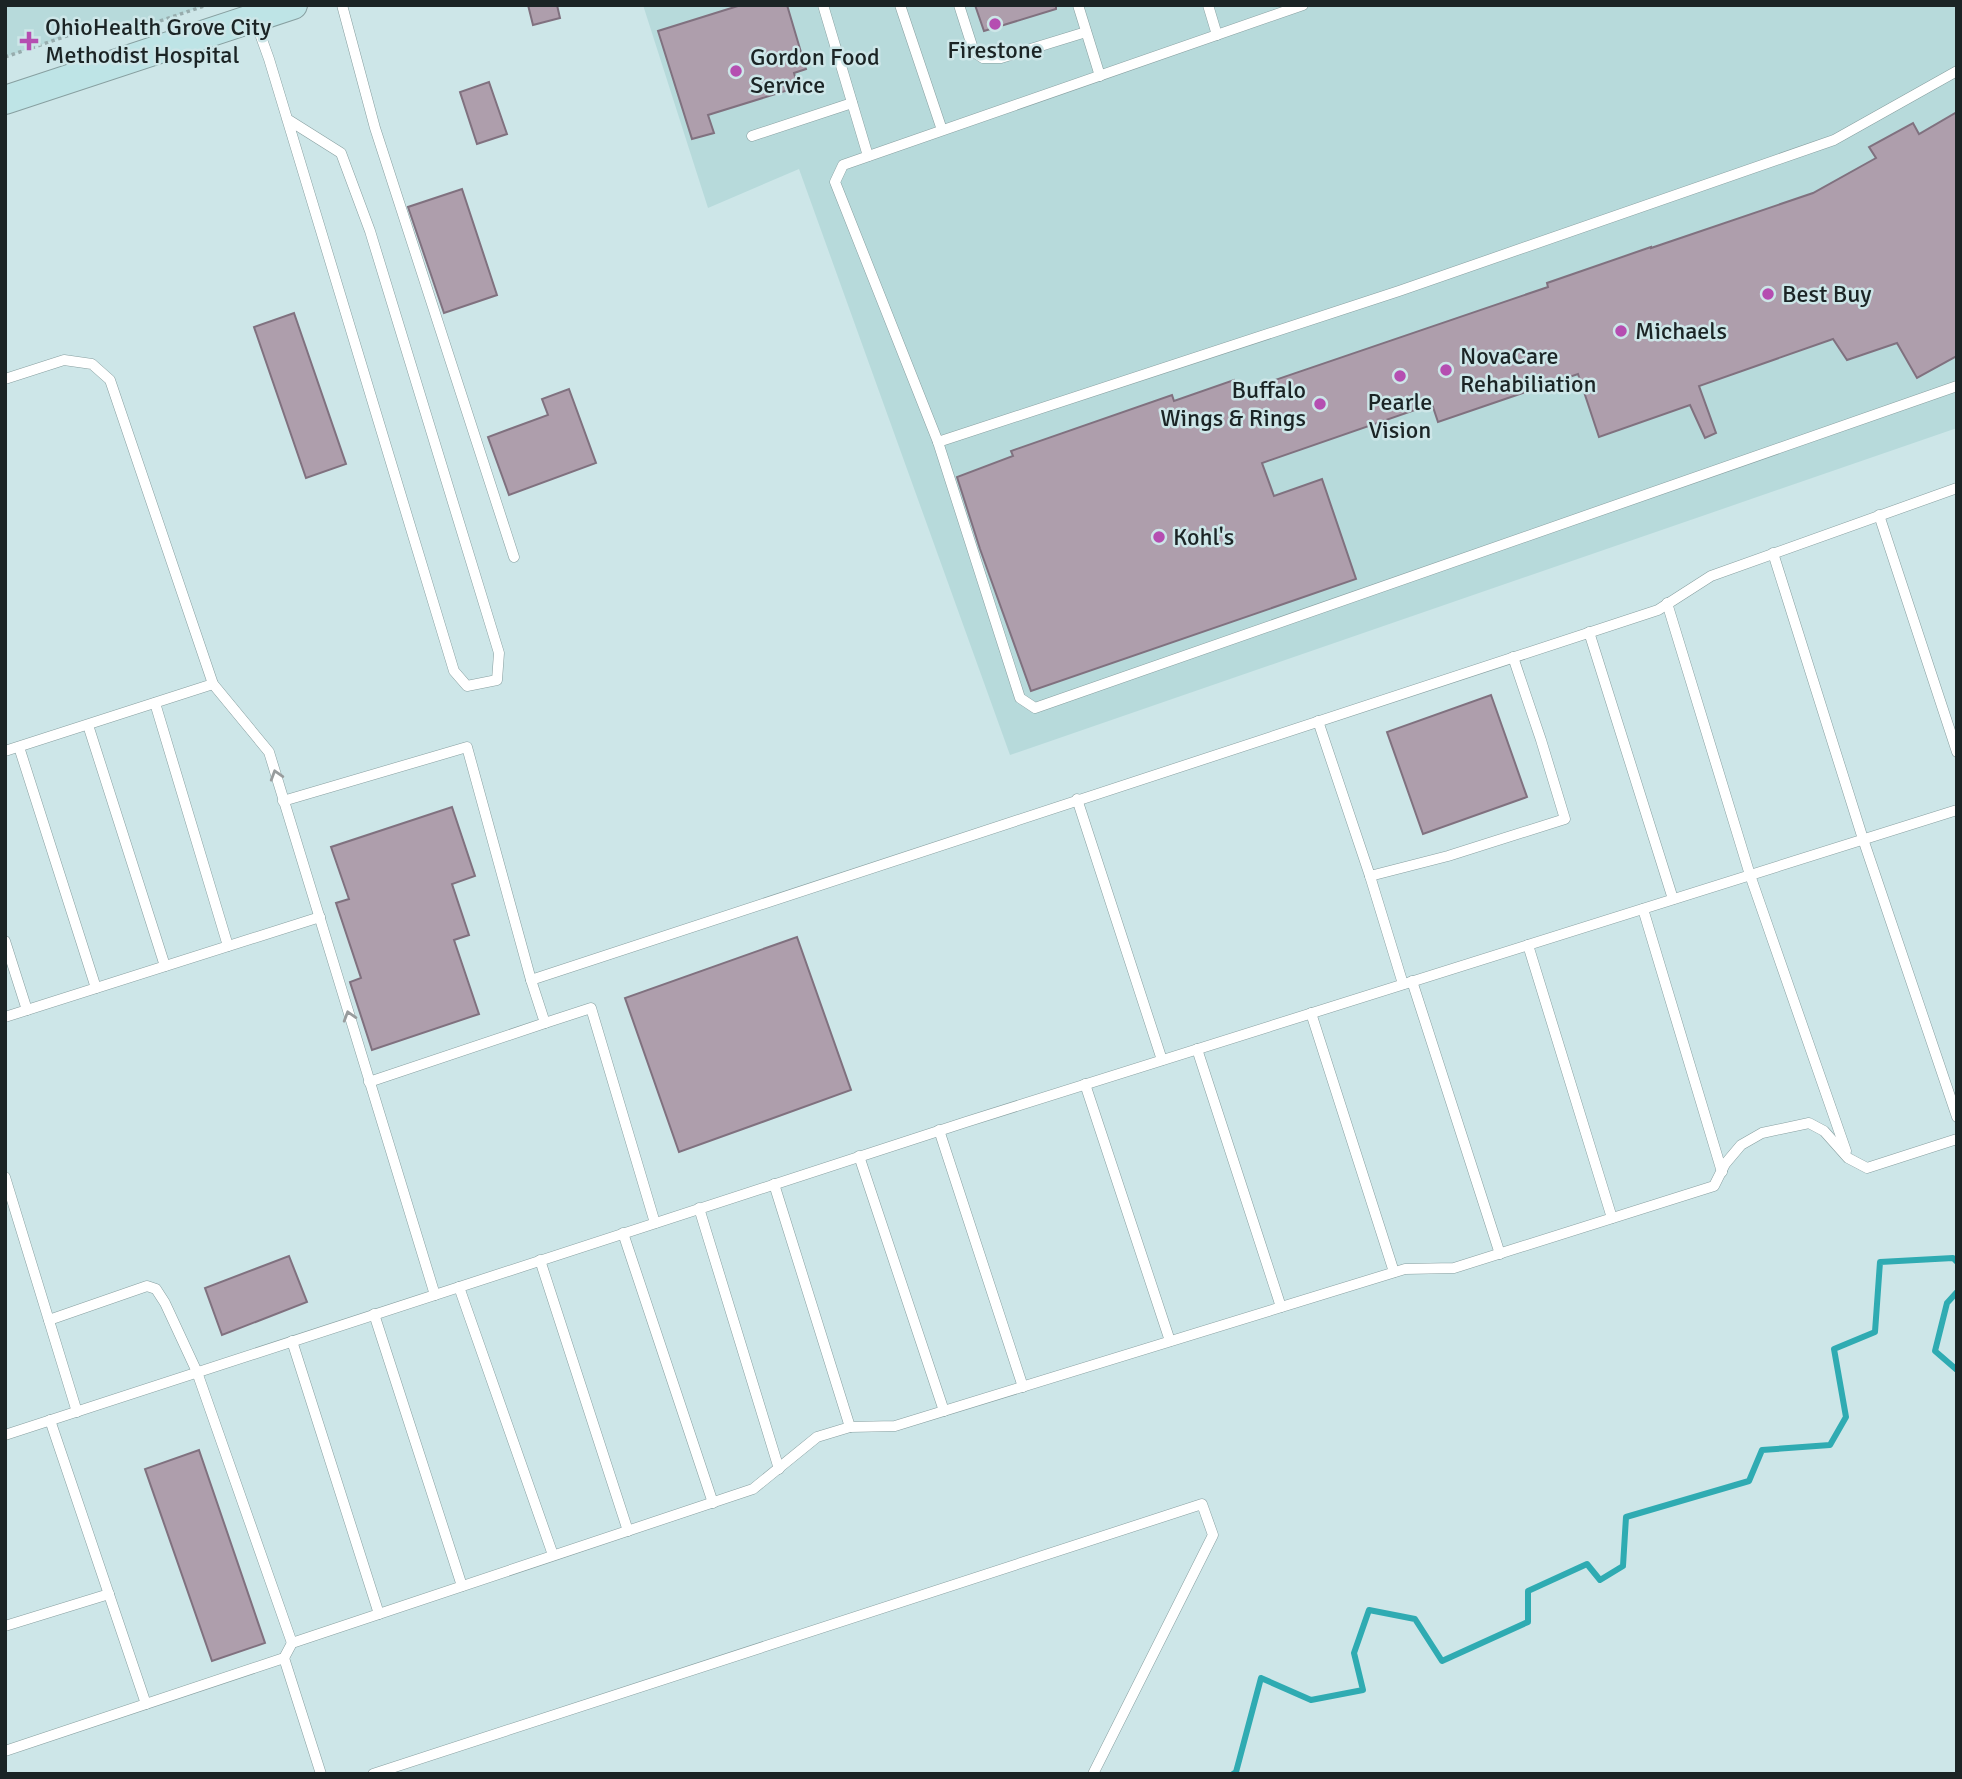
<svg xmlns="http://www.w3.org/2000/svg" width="1962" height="1779" font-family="Signika,sans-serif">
<rect width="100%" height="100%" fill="#cde6e8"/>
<g fill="#b7dadb">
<polygon points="5,5 207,5 148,25 99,25 5,57"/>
<polygon points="643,5 1957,5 1957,428 1010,755 799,169 708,208"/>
</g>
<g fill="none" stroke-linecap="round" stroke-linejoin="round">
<g stroke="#2fabb2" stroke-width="6">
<polyline points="1957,1292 1947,1303 1935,1351 1957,1370"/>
<polyline points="1233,1774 1236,1772 1261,1678 1311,1700 1363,1690 1354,1653 1369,1610 1415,1619 1442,1661 1528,1622 1528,1591 1587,1564 1600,1580 1623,1566 1626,1517 1749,1481 1762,1450 1830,1445 1846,1417 1834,1349 1875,1332 1880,1262 1953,1258 1957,1262"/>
</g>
</g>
<g fill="#ae9eac" stroke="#80717f" stroke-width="2">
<polygon points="528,5 557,5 560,18 533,25"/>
<polygon points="741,5 787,5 806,69 794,73 798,87 708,115 714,133 692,139 658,31"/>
<polygon points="975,5 1056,5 1056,9 984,31"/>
<polygon points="489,82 507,134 477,144 460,92"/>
<polygon points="1957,112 1957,356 1917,378 1897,343 1847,360 1833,339 1699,386 1716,433 1705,438 1690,405 1599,437 1578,374 1438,422 1432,404 1262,463 1274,496 1322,479 1356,579 1031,691 980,549 957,477 1013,456 1011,451 1172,395 1174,401 1234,380 1237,393 1548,287 1547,283 1651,247 1651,248 1813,193 1876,158 1869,147 1913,123 1919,134"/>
<polygon points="462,189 497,295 444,313 408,207"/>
<polygon points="294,313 346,464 306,478 254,327"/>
<polygon points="569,389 596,463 509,495 488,437 548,415 542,399"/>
<polygon points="1491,695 1527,797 1423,834 1387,732"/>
<polygon points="452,807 475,876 452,884 469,935 454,940 479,1014 372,1050 350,982 361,978 336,903 349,899 331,847"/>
<polygon points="797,937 851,1090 679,1152 625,998"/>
<polygon points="289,1256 307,1302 222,1335 205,1288"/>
<polygon points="199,1450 265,1643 212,1661 145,1469"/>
</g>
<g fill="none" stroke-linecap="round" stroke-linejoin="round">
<g stroke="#879fa0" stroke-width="11">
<g id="lane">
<polyline points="342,5 375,128 514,557"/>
<polyline points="823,5 868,156"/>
<polyline points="900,5 942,130"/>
<polyline points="959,5 974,52 983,58 1001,58 1086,32"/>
<polyline points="1078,5 1100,76"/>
<polyline points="1208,5 1217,35"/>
<polyline points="1303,5 843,165 835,182 938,442 1399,291 1834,140 1957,71"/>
<polyline points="255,20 269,59 454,671 467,686 497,680 499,653 370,231 341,153 287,119"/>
<polyline points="752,136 852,103"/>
<polyline points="5,379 64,360 92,364 110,380 213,684 269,752 435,1295"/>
<polyline points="938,442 1020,698 1035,708 1957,386"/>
<polyline points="1879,515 1957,752"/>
<polyline points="1773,553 1863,839 1957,1117"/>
<polyline points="1667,603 1750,875 1846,1151"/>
<polyline points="1589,632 1673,899"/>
<polyline points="155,703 228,946"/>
<polyline points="1318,721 1370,876 1448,856 1565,819 1541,740 1513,657"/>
<polyline points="88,725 165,966"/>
<polyline points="19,747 96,988"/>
<polyline points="5,751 213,684"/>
<polyline points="1077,799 1162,1060"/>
<polyline points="283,801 467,747 531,980"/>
<polyline points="1370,876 1403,984"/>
<polyline points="1643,909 1722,1172"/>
<polyline points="5,941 27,1010"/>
<polyline points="1528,945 1612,1218"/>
<polyline points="1412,981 1500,1254"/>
<polyline points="1311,1013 1394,1272"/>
<polyline points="5,1017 320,917"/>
<polyline points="545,1023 591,1008 655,1223"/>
<polyline points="1197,1049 1281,1307"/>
<polyline points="369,1082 545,1023 531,980 1658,610 1711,576 1957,488"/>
<polyline points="1085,1084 1170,1341"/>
<polyline points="939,1130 1023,1387"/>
<polyline points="859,1156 944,1411"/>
<polyline points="5,1177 77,1412"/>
<polyline points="774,1184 850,1427"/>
<polyline points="699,1208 779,1469"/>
<polyline points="623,1233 713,1503"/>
<polyline points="540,1260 628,1531"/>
<polyline points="459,1287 553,1555"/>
<polyline points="374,1314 462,1586"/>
<polyline points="49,1320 147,1286 156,1289 165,1303 197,1372 292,1643"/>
<polyline points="292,1341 379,1614"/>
<polyline points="50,1420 146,1704"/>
<polyline points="5,1435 966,1122 1957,810"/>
<polyline points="5,1626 109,1594"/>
<polyline points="284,1658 321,1774"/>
<polyline points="5,1751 284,1658 292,1643 753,1489 817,1437 850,1427 895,1426 1405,1269 1454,1268 1714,1186 1725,1164 1741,1145 1762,1133 1809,1123 1824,1131 1848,1158 1867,1168 1957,1139"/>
<polyline points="373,1774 1202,1504 1213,1535 1093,1774"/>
</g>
</g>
<g stroke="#879fa0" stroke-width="30">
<polyline id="secondary" points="5,100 293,5"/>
</g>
<polyline stroke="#97acad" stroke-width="3.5" stroke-dasharray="3.5 3.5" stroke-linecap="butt" points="5,57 99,25 148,25 207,5"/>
<use href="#lane" stroke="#fff" stroke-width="10"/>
<use href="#secondary" stroke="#bee4e6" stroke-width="28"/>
</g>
<defs><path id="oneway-chevron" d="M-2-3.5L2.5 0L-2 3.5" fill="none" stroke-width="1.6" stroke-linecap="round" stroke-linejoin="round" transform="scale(1.75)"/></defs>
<g stroke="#989c9d">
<use href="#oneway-chevron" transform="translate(276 775) rotate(-107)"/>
<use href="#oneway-chevron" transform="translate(349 1016) rotate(-107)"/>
</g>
<g fill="#b54eb1" stroke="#cde6e8" stroke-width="2.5">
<circle cx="995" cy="24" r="7"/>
<path d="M25.5 30.5h7v7h7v7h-7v7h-7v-7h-7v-7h7z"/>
<circle cx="736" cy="71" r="7"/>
<circle cx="1768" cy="294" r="7"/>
<circle cx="1621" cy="331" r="7"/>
<circle cx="1446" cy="370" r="7"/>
<circle cx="1400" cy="376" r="7"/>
<circle cx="1320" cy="404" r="7"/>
<circle cx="1159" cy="537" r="7"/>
</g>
<g text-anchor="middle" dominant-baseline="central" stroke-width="5" stroke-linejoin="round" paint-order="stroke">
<g font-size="24" fill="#1b2425" stroke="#cde6e8" text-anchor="start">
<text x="45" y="27">OhioHealth Grove City<tspan x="45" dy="28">Methodist Hospital</tspan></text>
<text x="995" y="50" text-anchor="middle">Firestone</text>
<text x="750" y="57">Gordon Food<tspan x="750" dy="28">Service</tspan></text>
<text x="1782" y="294">Best Buy</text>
<text x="1635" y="331">Michaels</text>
<text x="1460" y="356">NovaCare<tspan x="1460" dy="28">Rehabiliation</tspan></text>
<text x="1306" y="390" text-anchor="end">Buffalo<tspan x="1306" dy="28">Wings &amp; Rings</tspan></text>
<text x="1400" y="402" text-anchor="middle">Pearle<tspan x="1400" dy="28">Vision</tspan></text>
<text x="1173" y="537">Kohl's</text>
</g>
</g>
<rect width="1962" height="1779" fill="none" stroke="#1b2425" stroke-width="14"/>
</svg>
